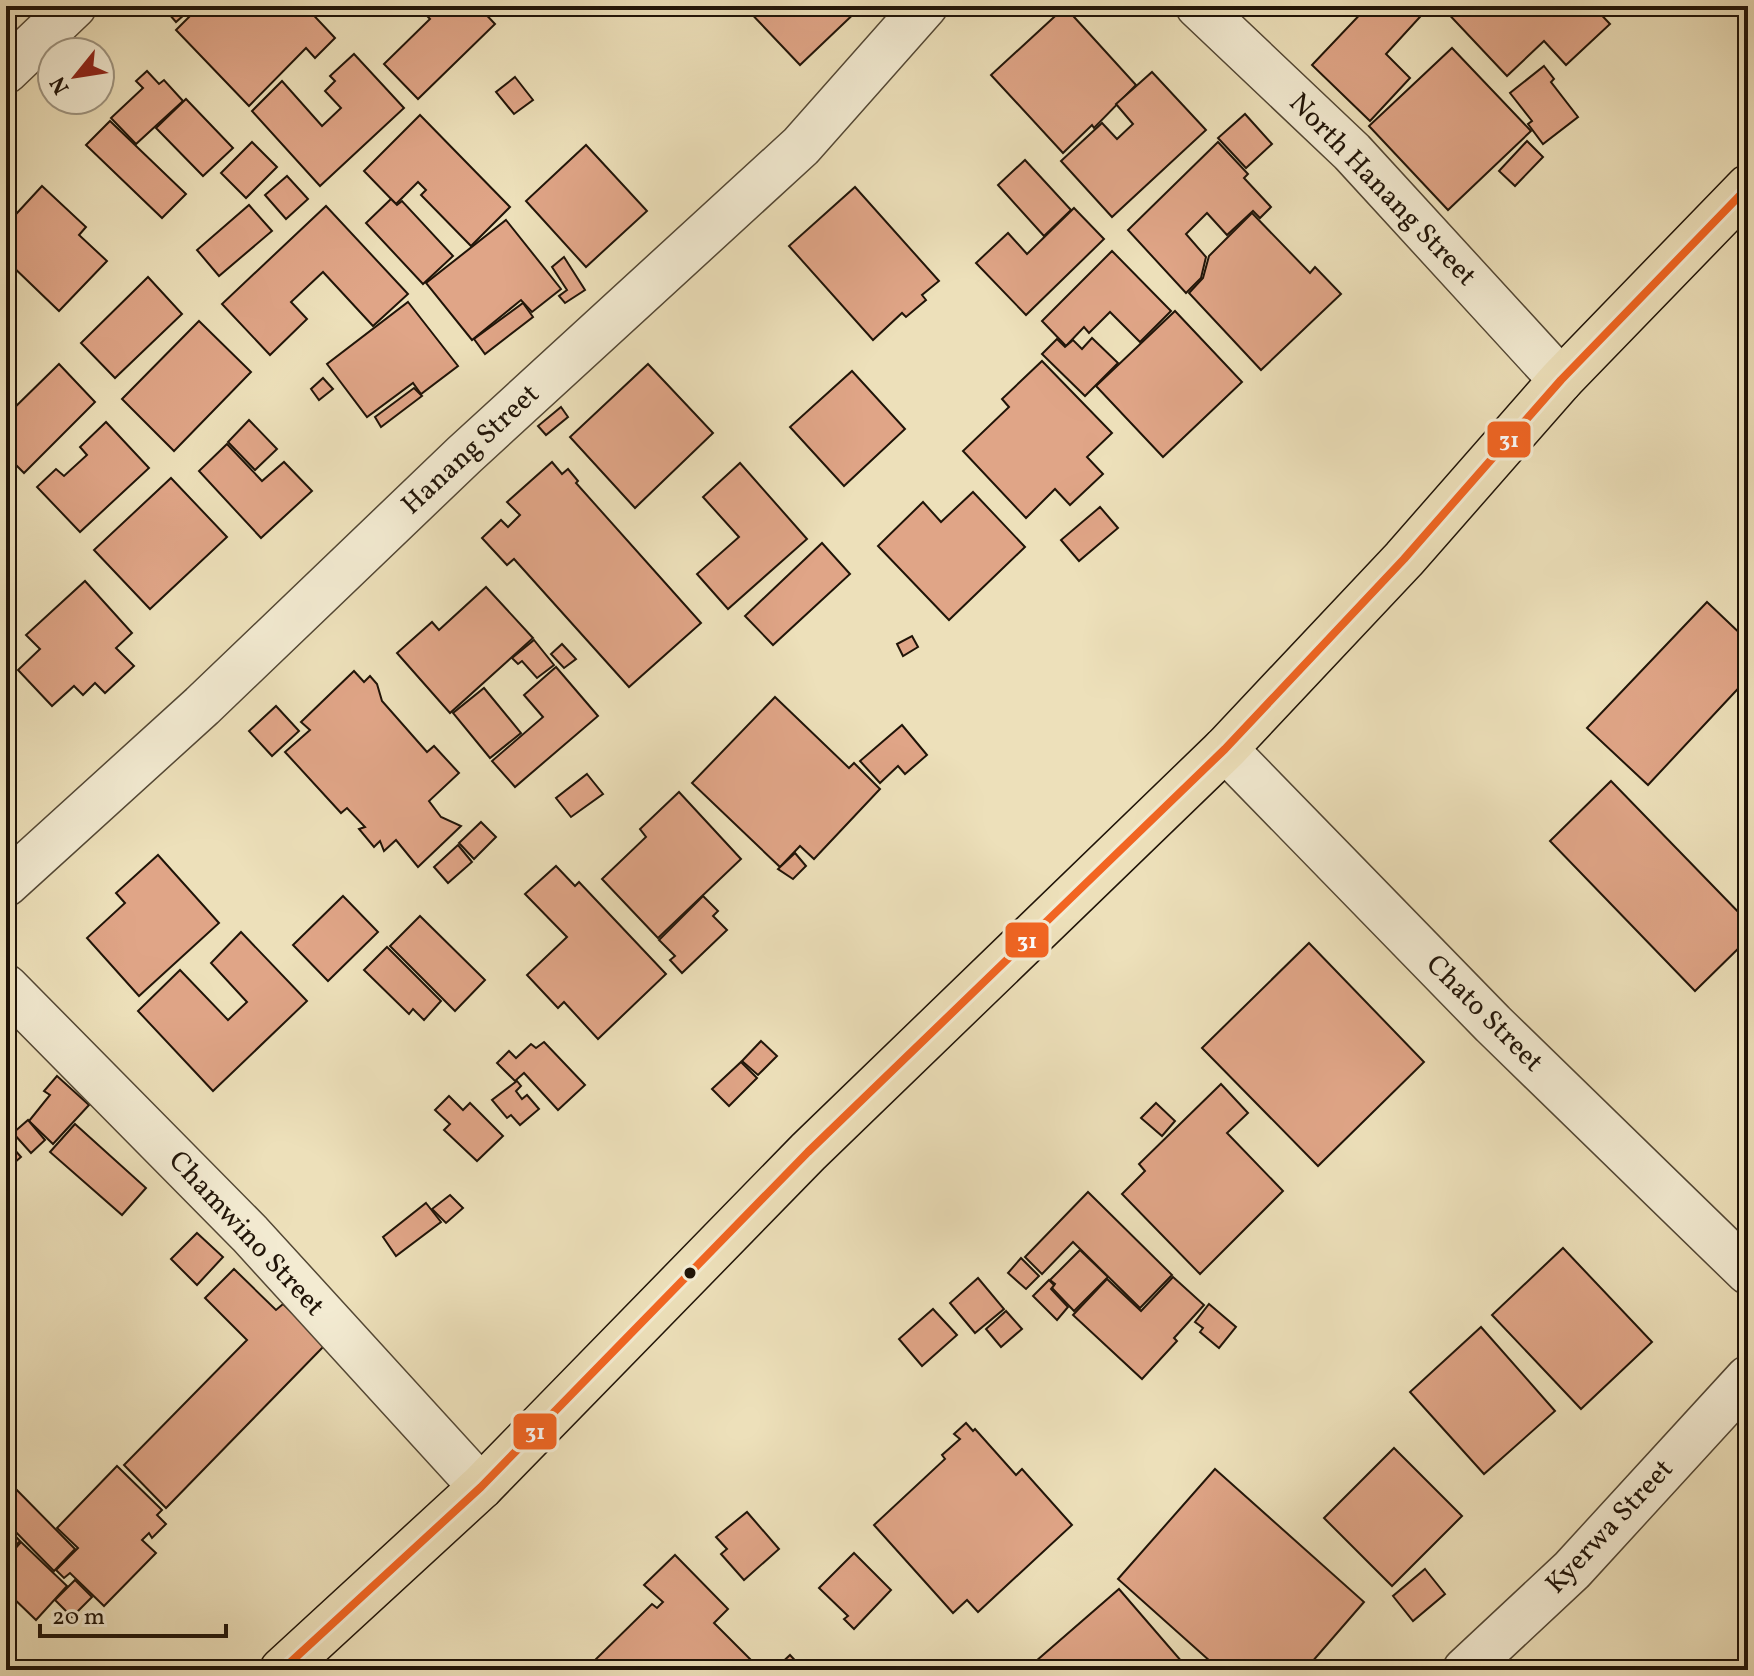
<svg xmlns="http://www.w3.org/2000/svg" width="1754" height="1676" font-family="Vollkorn,serif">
<rect width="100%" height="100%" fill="#ede0ba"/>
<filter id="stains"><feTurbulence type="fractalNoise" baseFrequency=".0025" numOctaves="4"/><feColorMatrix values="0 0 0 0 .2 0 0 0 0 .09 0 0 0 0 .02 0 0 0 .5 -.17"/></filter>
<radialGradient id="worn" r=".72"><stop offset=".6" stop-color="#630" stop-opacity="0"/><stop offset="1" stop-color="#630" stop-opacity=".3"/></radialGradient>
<g fill="#e0a587" stroke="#201408" stroke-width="2">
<polygon points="162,6 194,6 176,22"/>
<polygon points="200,6 209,11 214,6 305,6 335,38 315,58 306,48 249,106 176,30"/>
<polygon points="418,6 478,6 495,24 418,99 384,64 430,19"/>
<polygon points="744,6 862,6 800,65"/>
<polygon points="1368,6 1430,6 1386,54 1410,78 1370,121 1312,65"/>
<polygon points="1441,6 1593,6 1610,24 1566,65 1544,41 1507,76"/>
<polygon points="1065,7 1136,85 1094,128 1092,125 1063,153 991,75"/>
<polygon points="1452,48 1531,131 1448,210 1369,126"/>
<polygon points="354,54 404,108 320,186 252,111 282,81 322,126 341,108 325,91 335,81 330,76"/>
<polygon points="1544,66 1554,79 1551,82 1578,117 1543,144 1528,124 1532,121 1510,93"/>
<polygon points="147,71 159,84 164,80 183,101 136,144 111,118 143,88 136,81"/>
<polygon points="1152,72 1206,130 1112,217 1061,161 1102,123 1117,139 1133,124 1116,104"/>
<polygon points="515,77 533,100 514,114 496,92"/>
<polygon points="186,99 233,148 203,176 156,128"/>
<polygon points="1245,114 1272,144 1246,168 1218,138"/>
<polygon points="420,115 510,207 471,246 421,195 426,190 418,182 396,204 364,171"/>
<polygon points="110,121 186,194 162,218 86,145"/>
<polygon points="1527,141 1543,157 1515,186 1499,171"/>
<polygon points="252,142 277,167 246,198 221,173"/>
<polygon points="1218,142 1248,174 1244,178 1271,207 1260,218 1253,211 1227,235 1207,213 1186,234 1206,257 1201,278 1186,293 1128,230"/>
<polygon points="586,145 647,211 586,267 526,201"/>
<polygon points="1025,160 1071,210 1044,236 998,185"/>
<polygon points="287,176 308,199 286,219 265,195"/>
<polygon points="42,186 86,227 79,235 107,261 59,311 6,260 6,225"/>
<polygon points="855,187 939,281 922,295 926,300 906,317 902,313 873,340 789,246"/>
<polygon points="391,199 397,205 402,201 453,256 423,284 366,223"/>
<polygon points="249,205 272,231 219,276 197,250"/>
<polygon points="326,206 408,294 373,326 323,272 291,302 307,319 270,355 222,304"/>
<polygon points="1074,208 1104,239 1026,315 976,263 1008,233 1027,254"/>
<polygon points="1252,213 1310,273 1315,267 1341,294 1261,370 1189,293 1203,278 1209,256"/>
<polygon points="506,220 561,289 532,312 521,300 472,340 426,283"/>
<polygon points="1112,251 1171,311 1140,342 1110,312 1089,333 1084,327 1066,346 1042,321"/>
<polygon points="564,257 585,290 565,303 559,296 567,290 552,267"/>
<polygon points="148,277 182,314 115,378 81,343"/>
<polygon points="408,302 458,366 421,394 413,383 367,417 327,364"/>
<polygon points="523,303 533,317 485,354 474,339"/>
<polygon points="1175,311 1242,382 1163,457 1096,386"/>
<polygon points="199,321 251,372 174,451 122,399"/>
<polygon points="1092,338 1118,363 1085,396 1042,354 1057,339 1065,347 1073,340 1082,349"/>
<polygon points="1042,361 1112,433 1087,457 1103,474 1070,505 1055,489 1026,518 963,451 1009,407 1002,399"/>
<polygon points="59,364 95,402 24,473 6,455 6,416"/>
<polygon points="648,364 713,433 635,508 570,437"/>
<polygon points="852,371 905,429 844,486 790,427"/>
<polygon points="323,378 333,389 319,400 311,389"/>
<polygon points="414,388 422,396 381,427 375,417"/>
<polygon points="561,407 568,417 546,435 538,426"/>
<polygon points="249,420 277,449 255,470 228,442"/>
<polygon points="106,422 149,468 80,532 37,487 56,469 64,476 87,455 80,447"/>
<polygon points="227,444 262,481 284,462 312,491 261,538 199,471"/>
<polygon points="552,462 562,474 568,469 578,481 576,483 701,623 629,687 514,559 507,565 482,538 501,520 508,527 520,515 507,502"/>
<polygon points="740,463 807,539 728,609 697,574 739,537 703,497"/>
<polygon points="171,478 227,537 150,609 94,550"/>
<polygon points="973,492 1025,547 949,620 878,546 923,502 941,522"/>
<polygon points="1100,507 1118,528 1079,561 1061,540"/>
<polygon points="822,543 850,574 773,645 745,616"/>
<polygon points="85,581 132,633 116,648 134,666 105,693 95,683 83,695 74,686 52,706 18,670 40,649 26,635"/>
<polygon points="486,587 533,638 450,713 397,653 432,622 439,630"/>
<polygon points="1707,602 1748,641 1748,678 1648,785 1587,728"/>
<polygon points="912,636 918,647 903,656 897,644"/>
<polygon points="534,640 554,665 537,678 522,661 518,664 512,658"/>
<polygon points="562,644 576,659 564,668 551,654"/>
<polygon points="556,667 598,716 515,787 492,761 543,717 524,695"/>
<polygon points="354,671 364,682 370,676 377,684 382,701 427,752 434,746 459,773 429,801 441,817 461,826 418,867 396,840 384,851 380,841 374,847 359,829 365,827 347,808 341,813 285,752 310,730 301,722"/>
<polygon points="484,688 521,733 490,758 453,713"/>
<polygon points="775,697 849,768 854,763 880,789 814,859 800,846 780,867 692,783"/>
<polygon points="276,706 299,731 272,756 249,731"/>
<polygon points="902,725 927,755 905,774 898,766 880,783 860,761"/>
<polygon points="587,774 603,794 571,817 556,798"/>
<polygon points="1611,781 1748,922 1748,939 1695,991 1550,841"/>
<polygon points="679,792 741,859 658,938 602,879 646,837 640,829"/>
<polygon points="481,822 496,837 474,859 459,843"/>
<polygon points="458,845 472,862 448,883 434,867"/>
<polygon points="795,853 806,866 793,879 778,869"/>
<polygon points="158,855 219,923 139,996 87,938 125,903 116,893"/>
<polygon points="556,866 575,886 579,882 666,974 598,1039 564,1002 558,1008 527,975 567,937 525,894"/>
<polygon points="343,896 378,932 328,981 293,945"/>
<polygon points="703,896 718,911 713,916 727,930 682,973 670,960 675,956 659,940"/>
<polygon points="420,916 485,980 455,1011 390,946"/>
<polygon points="241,932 307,1001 213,1091 138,1011 180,970 228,1020 247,1002 211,963"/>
<polygon points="1309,943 1424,1062 1318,1166 1202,1048"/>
<polygon points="387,947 441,1001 424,1020 413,1009 409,1014 364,970"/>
<polygon points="761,1041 777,1056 758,1075 742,1061"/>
<polygon points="544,1042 585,1085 558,1110 524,1073 515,1081 497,1063 509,1051 516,1058 531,1044 536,1048"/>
<polygon points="741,1062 757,1078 729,1106 712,1089"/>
<polygon points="57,1076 89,1105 53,1144 29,1121 50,1095 44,1091"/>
<polygon points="517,1081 521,1086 516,1091 522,1099 527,1095 539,1109 520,1125 511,1115 507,1118 492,1100"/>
<polygon points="1221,1084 1248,1113 1227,1133 1283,1191 1200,1274 1122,1194 1145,1171 1139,1164"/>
<polygon points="449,1096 463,1110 470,1103 503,1136 477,1161 444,1130 450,1124 435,1110"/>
<polygon points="1156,1103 1175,1121 1162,1136 1141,1118"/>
<polygon points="28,1120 45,1140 31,1153 13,1133"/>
<polygon points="75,1124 146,1188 122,1215 50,1152"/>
<polygon points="6,1140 21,1157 6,1170"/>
<polygon points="1088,1192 1172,1275 1140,1308 1073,1242 1042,1274 1025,1257"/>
<polygon points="450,1195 463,1208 446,1223 432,1209"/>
<polygon points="426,1203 441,1222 396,1256 383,1237"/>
<polygon points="197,1233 223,1257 197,1285 171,1259"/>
<polygon points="1563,1248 1652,1342 1581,1409 1492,1315"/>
<polygon points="1080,1250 1108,1277 1074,1311 1052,1288 1055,1284 1050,1280"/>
<polygon points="1021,1258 1039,1276 1026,1289 1008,1273"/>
<polygon points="234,1269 276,1310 283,1304 325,1345 166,1508 124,1465 247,1340 205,1298"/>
<polygon points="1173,1277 1204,1305 1174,1338 1177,1341 1142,1379 1073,1315 1107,1279 1141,1311"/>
<polygon points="978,1278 1004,1309 975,1333 950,1303"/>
<polygon points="1049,1280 1054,1285 1051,1289 1068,1307 1057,1320 1033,1296"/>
<polygon points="1209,1304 1236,1327 1219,1348 1200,1332 1203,1328 1195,1322"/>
<polygon points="933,1309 957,1335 922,1366 899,1339"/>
<polygon points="1006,1311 1022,1329 1001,1347 986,1329"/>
<polygon points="1481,1327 1555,1411 1484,1474 1410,1392"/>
<polygon points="966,1423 973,1431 975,1429 1016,1475 1022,1469 1072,1525 978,1612 967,1600 953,1613 874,1525 945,1459 942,1455 960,1439 954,1434"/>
<polygon points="1394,1448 1462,1516 1392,1586 1324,1518"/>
<polygon points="117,1466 162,1510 157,1515 166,1524 152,1538 149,1533 142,1540 156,1553 104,1606 70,1573 64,1578 56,1570 78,1548 57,1528"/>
<polygon points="1215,1469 1364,1602 1305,1670 1220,1670 1118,1579"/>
<polygon points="6,1479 75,1549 54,1571 6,1522"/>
<polygon points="747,1512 779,1549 744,1580 721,1554 727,1549 716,1537"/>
<polygon points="6,1526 20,1541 6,1556"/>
<polygon points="21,1542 67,1586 36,1620 6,1591 6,1559"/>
<polygon points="854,1553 891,1590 854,1629 844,1619 848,1616 819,1588"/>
<polygon points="675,1555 728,1609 714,1623 761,1670 599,1670 592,1663 652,1604 657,1608 663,1602 644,1585"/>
<polygon points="1425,1569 1445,1594 1413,1621 1393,1596"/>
<polygon points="75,1580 92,1597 72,1617 55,1600"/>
<polygon points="1119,1589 1189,1670 1029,1670 1028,1668"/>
<polygon points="790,1655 804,1670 774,1670"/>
</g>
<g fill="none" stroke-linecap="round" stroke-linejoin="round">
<g stroke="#534734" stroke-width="47">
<g id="street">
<polyline points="1198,6 1352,152 1561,380"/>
<polyline points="6,71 74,6"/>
<polyline points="1225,749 1493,1024 1748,1272"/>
<polyline points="6,884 202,706 464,455 801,146 925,6"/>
<polyline points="6,987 250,1234 481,1487"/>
<polyline points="1465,1670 1572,1570 1748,1378"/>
</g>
</g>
<g stroke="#201408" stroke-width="47">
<polyline id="primary" points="282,1670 481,1487 808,1152 1225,749 1404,559 1561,380 1748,187"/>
</g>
<use href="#street" stroke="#f3ebd2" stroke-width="44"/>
<use href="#primary" stroke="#ede0ba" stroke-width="44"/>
<g stroke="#f3ebd2" stroke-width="14">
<polyline id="bus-1" points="282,1670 481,1487 808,1152 1225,749 1404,559 1561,380 1748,187"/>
</g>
<use href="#bus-1" stroke="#f26522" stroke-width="8"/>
</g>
<circle fill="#201408" stroke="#f3ebd2" stroke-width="3" cx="690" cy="1273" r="7"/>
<g text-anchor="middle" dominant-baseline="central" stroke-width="6" stroke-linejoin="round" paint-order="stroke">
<g font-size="28" fill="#201408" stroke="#f3ebd2">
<text transform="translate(1382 190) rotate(46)">North Hanang Street</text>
<text transform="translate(471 450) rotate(-43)">Hanang Street</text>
<text transform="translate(1484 1014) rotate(45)">Chato Street</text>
<text transform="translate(246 1234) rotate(47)">Chamwino Street</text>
<text transform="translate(1610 1527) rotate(-47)">Kyerwa Street</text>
</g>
</g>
<g stroke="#f3ebd2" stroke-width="3">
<rect x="1486" y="420" width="46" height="39" rx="8" fill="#f26522"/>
<rect x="1004" y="921" width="46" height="38" rx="8" fill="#f26522"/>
<rect x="512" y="1412" width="46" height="39" rx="8" fill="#f26522"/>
</g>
<g font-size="22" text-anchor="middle" font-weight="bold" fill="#fff">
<text x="1509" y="447">31</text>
<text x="1027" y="948">31</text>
<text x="535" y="1439">31</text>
</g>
<rect width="1754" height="1676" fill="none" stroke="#ede0ba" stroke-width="32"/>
<rect x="8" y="8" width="1738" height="1660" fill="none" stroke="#201408" stroke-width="4"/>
<rect x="16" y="16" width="1722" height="1644" fill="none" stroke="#201408" stroke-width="2"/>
<g transform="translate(76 76) rotate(240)"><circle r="38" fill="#f3ebd2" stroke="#9f9581" stroke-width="2"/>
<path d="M0-6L14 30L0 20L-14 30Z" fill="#8f2418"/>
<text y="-12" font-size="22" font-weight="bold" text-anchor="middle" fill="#201408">N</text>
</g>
<path d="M40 1624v12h186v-12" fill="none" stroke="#201408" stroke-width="4"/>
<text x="52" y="1624" font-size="24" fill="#201408" stroke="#f3ebd2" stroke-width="6" paint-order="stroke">20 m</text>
<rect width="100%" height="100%" filter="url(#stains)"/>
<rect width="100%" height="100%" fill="url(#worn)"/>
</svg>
